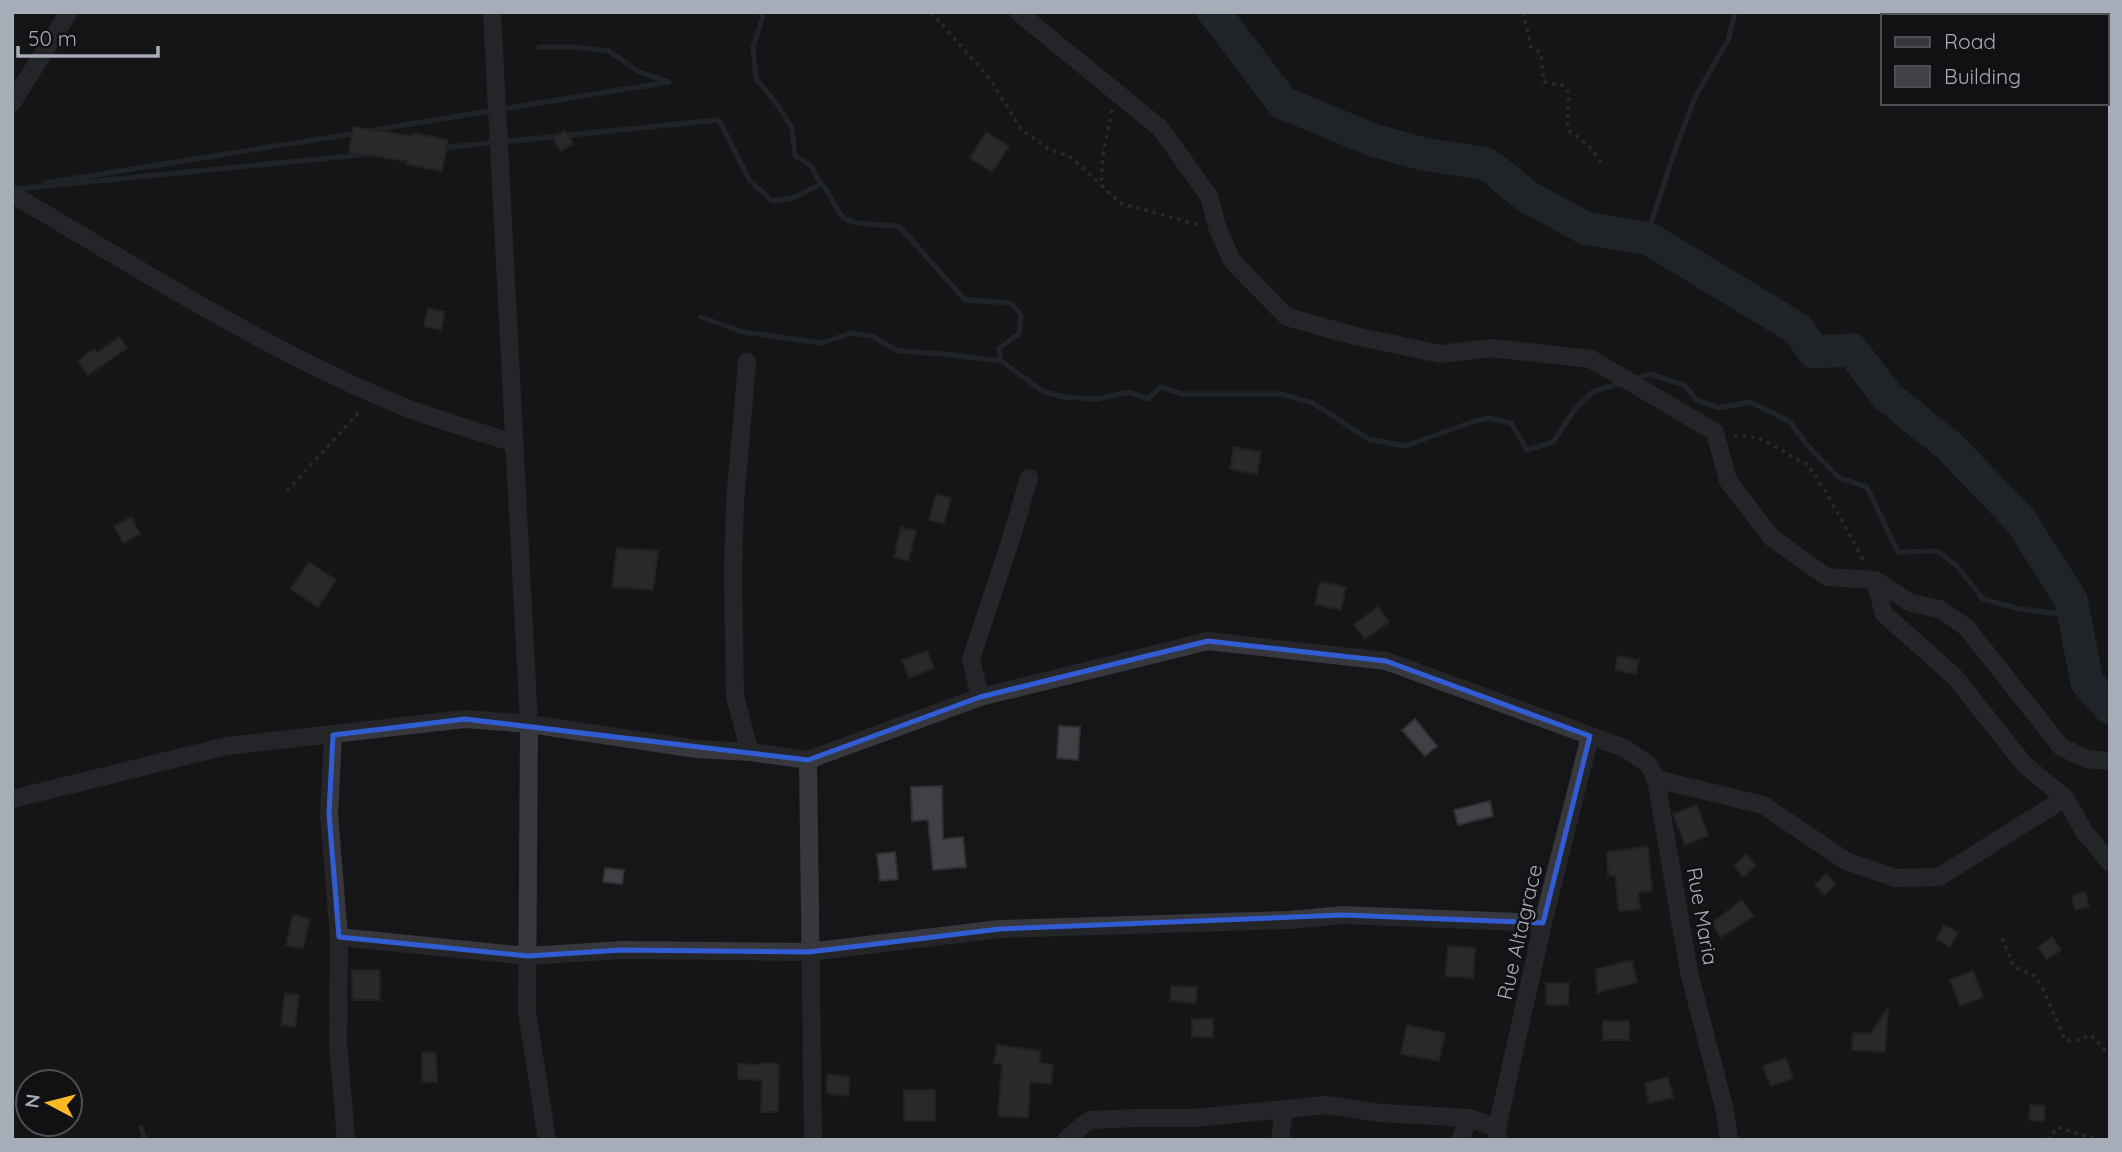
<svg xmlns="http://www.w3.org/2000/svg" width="2122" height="1152" font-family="Quicksand,sans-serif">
<rect width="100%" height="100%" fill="#161618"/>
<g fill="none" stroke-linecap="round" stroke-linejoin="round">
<g stroke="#2b353d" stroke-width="5">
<polyline points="761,12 763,16 753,48 756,79 776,103 792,128 795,156 811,166 821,184"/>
<polyline points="367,131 669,82 639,72 609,51 574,47 539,47"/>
<path d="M440,148L719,120L750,181L772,201L793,198L821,184C833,195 835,210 843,217C854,227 884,223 900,227L965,300L1011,303L1021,315L1019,334L999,348L1001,361L1044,392L1064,397L1096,399L1129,392L1148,399L1161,387L1182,394H1281L1313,403L1368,439L1405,446L1475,421L1489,418L1511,423L1527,450L1553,442L1575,409L1594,391L1623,383"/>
<polyline points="45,183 357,133"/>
<polyline points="15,189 371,154"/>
<polyline points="1649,239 1651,223 1674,153 1695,97 1728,40 1734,17 1732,12"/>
<polyline points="701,317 743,332 822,343 851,333 872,336 898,351 944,354 1001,361"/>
<polyline points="1635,379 1650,374 1684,385 1697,400 1718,408 1750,402 1773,413 1790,422 1807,445 1839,478 1867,487 1898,552 1937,551 1957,566 1983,599 2020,609 2075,616"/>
<polyline points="141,1127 145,1140"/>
</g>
<polyline stroke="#2b353d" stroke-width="33" points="1214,12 1283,103 1373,140 1423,154 1487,164 1528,197 1585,228 1649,239 1798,329 1814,352 1852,350 1887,396 1948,445 2021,521 2071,600 2087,682 2110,708"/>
</g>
<g fill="#404145" stroke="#303034" stroke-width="2">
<polygon points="353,127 412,136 413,133 448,140 442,171 406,164 407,161 349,153"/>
<polygon points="565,130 573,144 561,151 553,138"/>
<polygon points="986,132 1009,146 992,172 970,158"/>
<polygon points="428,308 445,312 441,330 424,326"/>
<polygon points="119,337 127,348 88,375 78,361 94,349 97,353"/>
<polygon points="1234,447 1261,452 1257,474 1230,469"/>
<polygon points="936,494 951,498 944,524 929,520"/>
<polygon points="131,517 140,534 123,543 114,526"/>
<polygon points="901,527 916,531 908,561 894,557"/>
<polygon points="617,548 658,551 653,590 612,587"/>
<polygon points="309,562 336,580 318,607 291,589"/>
<polygon points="1320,582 1346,587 1341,610 1315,604"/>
<polygon points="1378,607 1389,622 1365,639 1354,625"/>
<polygon points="927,651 934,668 909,678 902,660"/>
<polygon points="1618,656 1639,660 1636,674 1615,670"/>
<polygon points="1415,719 1437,746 1425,756 1402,730"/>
<polygon points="1059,726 1080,727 1078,760 1057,758"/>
<polygon points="942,786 943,839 963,837 966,867 933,870 928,820 912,821 911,787"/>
<polygon points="1490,801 1493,816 1458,825 1454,810"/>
<polygon points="1697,805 1708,836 1685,845 1673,814"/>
<polygon points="1648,846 1652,891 1638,893 1640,909 1619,911 1615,876 1608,876 1607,852"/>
<polygon points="895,852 898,879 880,881 877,854"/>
<polygon points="1746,854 1756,865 1743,877 1734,866"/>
<polygon points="605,868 624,870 622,884 603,882"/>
<polygon points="1826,874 1836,884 1825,895 1815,885"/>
<polygon points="2085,892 2089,907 2075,910 2072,896"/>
<polygon points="1742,900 1754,916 1721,937 1712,923"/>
<polygon points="293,915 310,919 303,949 286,945"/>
<polygon points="1944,925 1958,933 1950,947 1936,939"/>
<polygon points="2052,937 2061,950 2047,959 2038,947"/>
<polygon points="1448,946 1475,948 1473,978 1445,976"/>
<polygon points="1632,960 1637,982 1597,993 1596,969"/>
<rect x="352" y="970" width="28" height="30"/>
<polygon points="1973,971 1983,997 1960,1006 1950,980"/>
<polygon points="1546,983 1569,983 1568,1005 1546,1005"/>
<polygon points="1171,986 1197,987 1196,1003 1170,1001"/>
<polygon points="285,993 299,995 295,1027 281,1025"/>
<polygon points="1888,1007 1885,1052 1852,1050 1853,1033 1871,1034"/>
<rect x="1192" y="1019" width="21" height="18"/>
<rect x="1603" y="1021" width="26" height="19"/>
<polygon points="1407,1025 1445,1033 1439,1061 1401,1054"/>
<polygon points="997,1045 1041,1051 1040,1063 1053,1065 1051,1084 1030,1082 1028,1118 998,1116 1002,1064 994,1063"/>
<polygon points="436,1052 437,1082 422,1082 422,1053"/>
<polygon points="1786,1058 1793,1078 1771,1086 1763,1066"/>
<polygon points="761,1063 779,1064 778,1112 761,1112 762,1080 738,1079 738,1064 761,1065"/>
<polygon points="828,1074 850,1077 848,1096 826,1093"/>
<polygon points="1668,1077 1673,1098 1649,1103 1645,1083"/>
<rect x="904" y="1090" width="31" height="31"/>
<polygon points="2030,1105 2045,1106 2044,1121 2029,1120"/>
</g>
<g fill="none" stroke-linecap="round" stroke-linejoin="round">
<g stroke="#3d3f45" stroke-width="3.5" stroke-dasharray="3.5 5" stroke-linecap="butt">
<polyline points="931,12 990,79 1021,129 1047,148 1072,158 1101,185"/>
<polyline points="1523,12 1531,47 1541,53 1544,82 1565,86 1569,93 1567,129 1588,145 1604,166"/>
<polyline points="1112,110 1103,154 1101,185 1120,203 1199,225"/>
<polyline points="1734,435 1759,438 1808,465 1827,494 1864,561"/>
<polyline points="287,491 362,409"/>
<polyline points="2002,938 2014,967 2035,976 2044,991 2065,1040 2075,1041 2091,1035 2110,1055"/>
<polyline points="2048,1140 2057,1127 2098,1140"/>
</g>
<g stroke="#37383e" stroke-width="18">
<polyline points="492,12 529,724 527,1011 547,1140"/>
<polyline points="1018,12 1160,128 1209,196 1218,230 1233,262 1287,317 1355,336 1441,354 1491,348 1591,359 1715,432 1728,481 1772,538 1827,577 1875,580 1911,603 1940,609 1967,628 2061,747 2087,759 2110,761"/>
<polyline points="12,103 69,12"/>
<path d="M12,194C138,268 262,348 397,404C434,419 475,430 513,443"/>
<polyline points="747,362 735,503 733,575 735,697 750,752"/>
<polyline points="1875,580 1884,614 1955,677 2025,765 2065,798"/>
<polyline points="980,697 971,659 1010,542 1029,478"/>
<polyline points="333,735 329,814 339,937 338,1043 346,1140"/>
<polyline points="808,760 813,1140"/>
<polyline points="1656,779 1763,805 1846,861 1896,878 1939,877 2065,798 2085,833 2110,862"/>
<polyline points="12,799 227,746 465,719 529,724 697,749 750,752 808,760 980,697 1208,641 1386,661 1624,748 1648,764 1656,779 1689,972 1725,1111 1729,1140"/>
<polyline points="339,937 528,956 622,950 809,952 1000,929 1290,920 1343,915 1543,923"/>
<polyline points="1498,1138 1497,1128 1543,923 1590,736"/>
<polyline points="1066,1140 1089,1120 1137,1118 1194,1118 1326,1105 1381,1113 1469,1118 1497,1128"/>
<polyline points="1280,1140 1284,1109"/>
<polyline points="1460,1140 1469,1118"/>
</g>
</g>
<path d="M0 0H2122V1152H0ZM1208,641L1386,661L1590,736L1543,923L1343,915L1000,929L809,952L622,950L528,956L339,937L329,814L333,735L465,719L808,760L980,697Z" fill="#161618" fill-opacity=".55" fill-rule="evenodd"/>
<path fill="none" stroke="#325cd3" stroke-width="5" stroke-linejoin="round" d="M1208,641L1386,661L1590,736L1543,923L1343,915L1000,929L809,952L622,950L528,956L339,937L329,814L333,735L465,719L808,760L980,697Z"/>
<g text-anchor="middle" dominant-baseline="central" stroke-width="5" stroke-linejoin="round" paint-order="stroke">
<g font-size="21" fill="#a7acb9" stroke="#111113">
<text transform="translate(1703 916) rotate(80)">Rue Maria</text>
<text transform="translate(1519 932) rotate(-77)">Rue Altagrace</text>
</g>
</g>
<rect width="2122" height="1152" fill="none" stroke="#a7acb9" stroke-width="28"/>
<rect x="1881" y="14" width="228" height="91" fill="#111113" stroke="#4d4f55" stroke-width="2"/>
<rect x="1895" y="37" width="35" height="10" fill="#37383e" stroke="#4d4f55" stroke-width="2"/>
<text x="1944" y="49" font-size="21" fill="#a7acb9">Road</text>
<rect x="1895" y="66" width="35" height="21" fill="#404145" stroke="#4d4f55" stroke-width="2"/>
<text x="1944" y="84" font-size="21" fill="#a7acb9">Building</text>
<g transform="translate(49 1103) rotate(277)"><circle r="33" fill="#111113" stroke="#4d4f55" stroke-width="2"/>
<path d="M0-5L12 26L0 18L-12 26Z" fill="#ffb827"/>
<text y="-10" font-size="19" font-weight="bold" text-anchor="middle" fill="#a7acb9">N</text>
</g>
<path d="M18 46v10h140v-10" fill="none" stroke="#a7acb9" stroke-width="3.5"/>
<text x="28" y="46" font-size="21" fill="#a7acb9" stroke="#111113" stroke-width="5" paint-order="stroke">50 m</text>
</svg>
